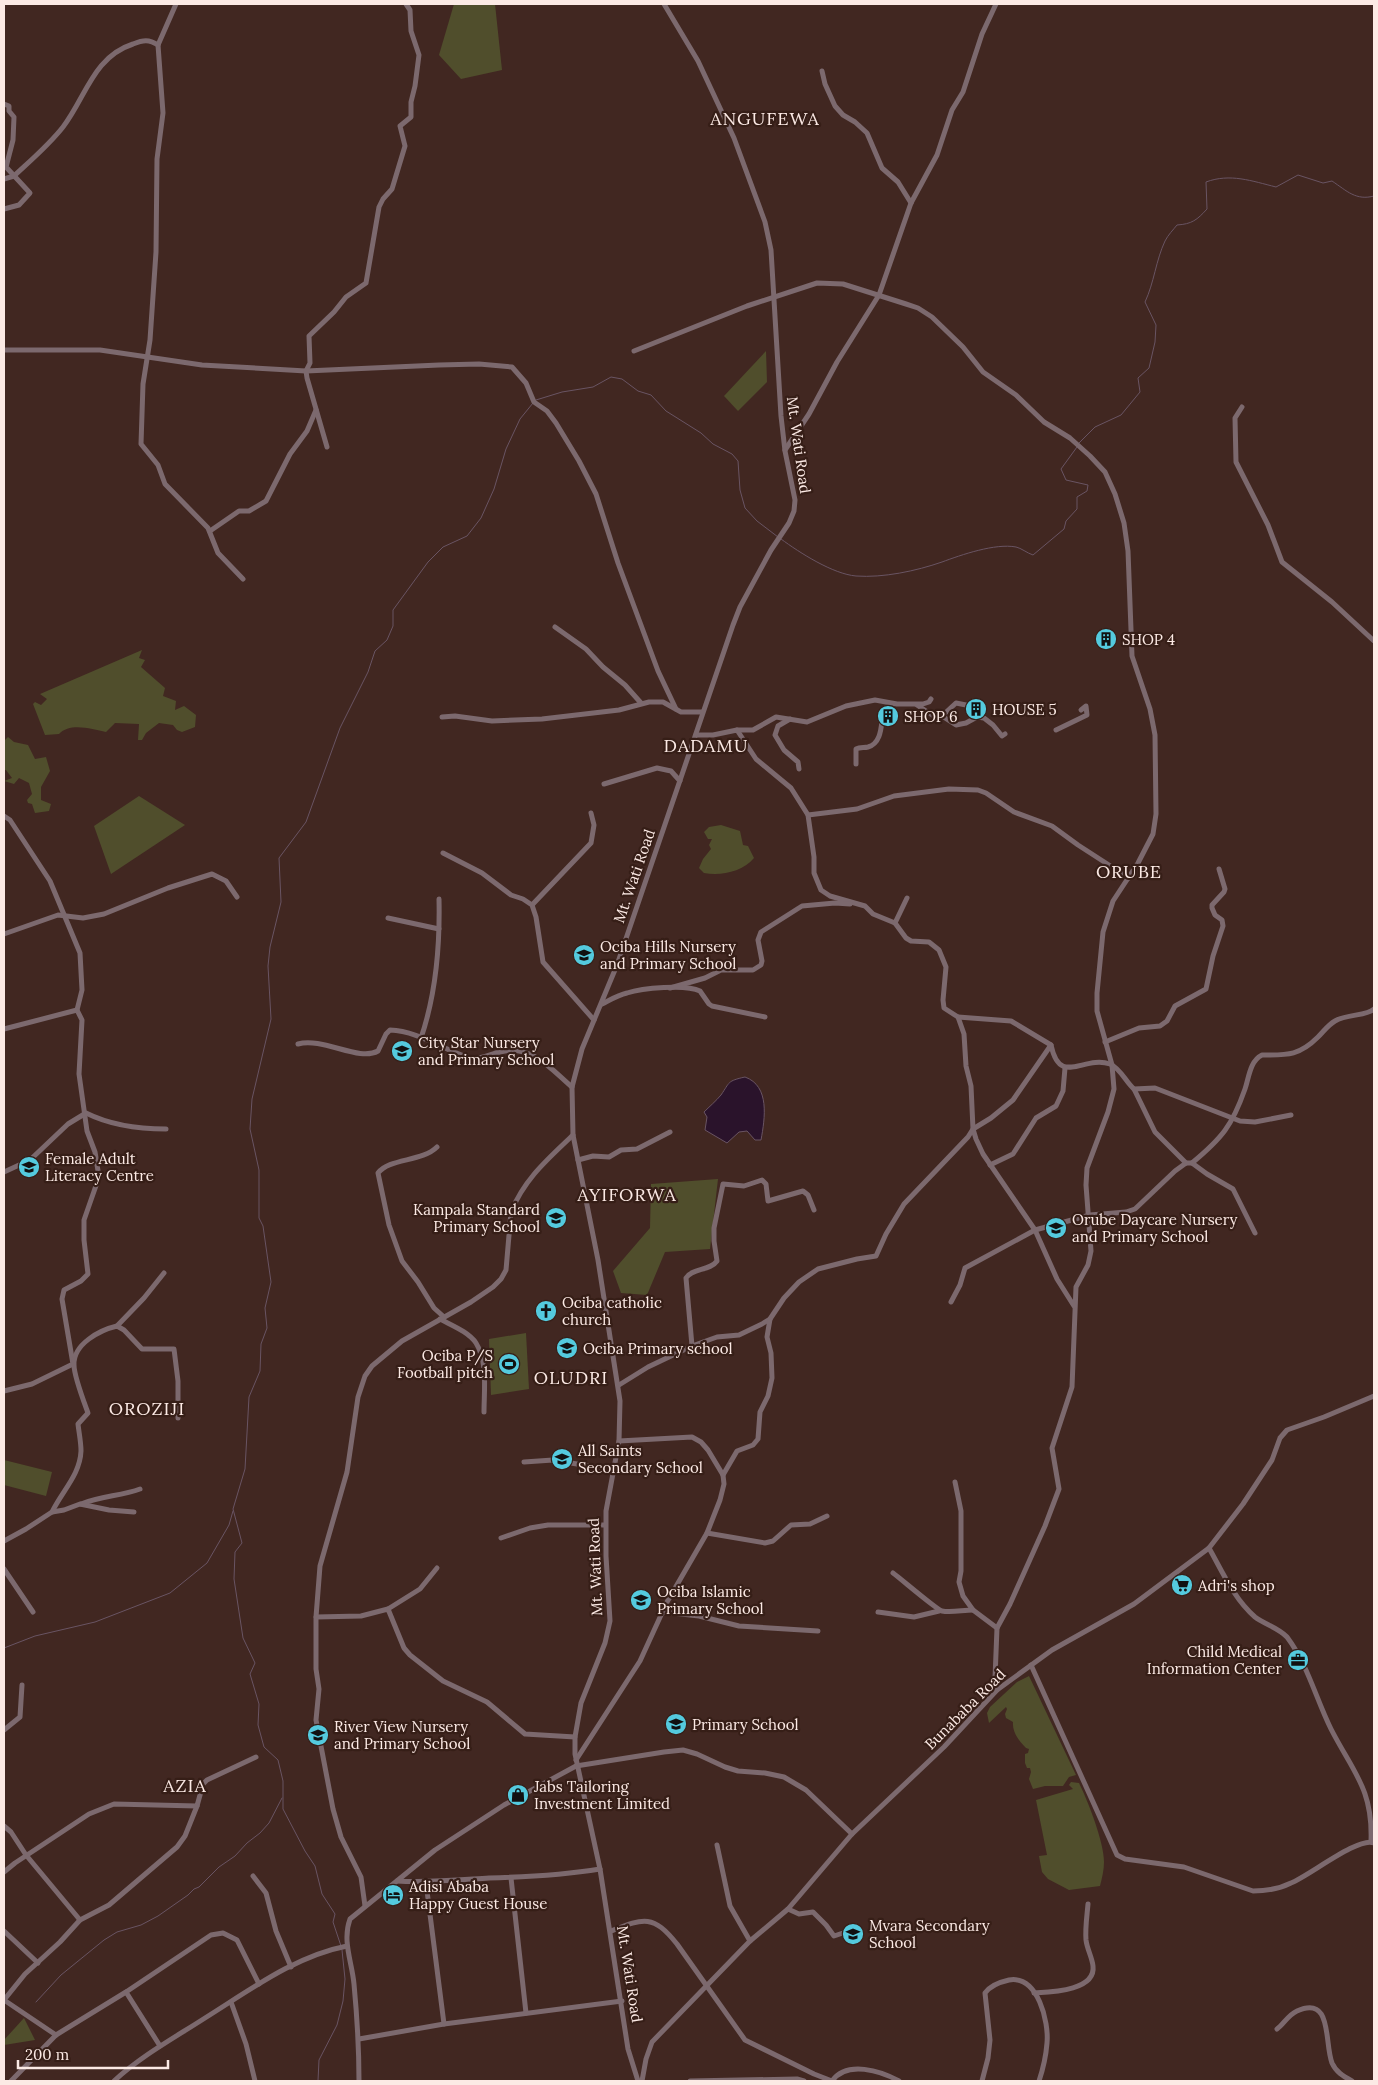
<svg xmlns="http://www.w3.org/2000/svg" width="1378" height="2085" font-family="Lora,serif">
<rect width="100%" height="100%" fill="#412721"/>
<g fill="#504e2c">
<polygon points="454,4 495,4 502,70 461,79 439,55"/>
<polygon points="766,351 767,382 738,411 724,396"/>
<path d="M142,650L139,658L145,660L141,667L165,688L163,696L176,701L175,710L184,706L196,715L195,727L182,732L177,730L173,725L159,723L146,733L142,740H138L139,724L115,723L106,732C92,729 70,722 59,734L45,735L33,704L35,702L41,705L47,699L40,694Z"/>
<polygon points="8,737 14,742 28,745 35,759 46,757 50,771 41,787 41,800 51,804 49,811 35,813 32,804 28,803 27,800 32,794 29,783 19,778 14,784 4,781 12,778 6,770 4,770 4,741"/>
<polygon points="139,796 185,825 111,874 94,826"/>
<path d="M721,825L740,831L743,845L748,846L754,858C742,872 721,876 704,873L699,868L703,859L711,849L709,845L712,839H708L704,832L709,827Z"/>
<polygon points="718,1179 710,1249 665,1252 647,1295 621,1293 613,1271 650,1228 651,1184"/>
<polygon points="526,1333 529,1389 491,1395 489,1339"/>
<polygon points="4,1460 52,1472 46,1496 4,1485"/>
<path d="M1029,1676L1076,1775L1069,1777L1063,1786H1045L1033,1789L1029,1779L1031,1772L1030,1768H1027L1025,1763V1754L1028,1753L1029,1749L1026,1748C1019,1741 1012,1732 1013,1722L1006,1718L1005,1714L1007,1709L1006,1707L989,1723L987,1713L990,1707L1017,1682Z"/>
<path d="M1071,1782L1079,1783C1088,1801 1104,1842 1104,1862C1104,1870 1102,1878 1100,1886L1069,1890L1048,1879L1042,1872L1039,1856L1047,1855L1036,1800L1073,1789L1069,1785Z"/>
<polygon points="24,2018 35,2040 4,2045 4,2040"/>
</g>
<path fill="#2a132b" stroke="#695463" d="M745,1077C770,1086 765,1118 761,1140H755L747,1131L739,1132L727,1143L705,1130L707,1117L704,1112C709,1107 716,1101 721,1095C730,1082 727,1081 745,1077Z"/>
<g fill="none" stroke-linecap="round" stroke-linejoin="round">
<g stroke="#695463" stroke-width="1">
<polyline points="536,400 562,392 593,387 611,377 622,379 638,391 651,395 666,411 701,433 713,444 732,454 738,461 740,490 745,508 757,521 778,537"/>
<path d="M1079,443L1095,427L1121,415L1140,392L1138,378L1149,368L1155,342L1156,325L1145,302C1154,283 1156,260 1165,241C1168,235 1173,230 1177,225C1192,224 1197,220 1207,209L1206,182C1230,173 1252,181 1276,187L1298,175L1323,183L1332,181C1347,191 1356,201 1374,196"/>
<path d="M781,539C800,553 833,574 856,576C883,578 916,571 942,562C961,555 995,543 1016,547C1021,548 1027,553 1033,555L1064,529L1066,521L1077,509V497L1087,491L1088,485L1066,480L1061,469L1077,447"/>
<polyline points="4,1648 35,1636 95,1622 170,1593 207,1563 229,1525 233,1511"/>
<polyline points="341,1946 333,1922 335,1914 322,1894 315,1866 305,1851 283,1809 283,1781 278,1760 264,1747 258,1725 259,1704 250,1674 255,1663 243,1638 234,1579 235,1552 242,1543 233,1509 245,1469 249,1397 260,1371 261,1344 267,1328 265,1308 271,1282 263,1226 259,1218 259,1170 250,1129 252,1099 271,1019 268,966 270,947 281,902 279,858 306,822 340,728 368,672 375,651 387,640 393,626 393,610 428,562 443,547 467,536 481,518 494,489 506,449 520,419 533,403"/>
<polyline points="36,2002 61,1975 104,1940 117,1932 141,1925 158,1916 188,1895 194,1889 199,1887 219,1867 235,1856 247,1843 260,1833 269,1823 282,1798"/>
<polyline points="318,2081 319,2060 337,2025 343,2001 345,1979 342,1950"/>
</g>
<g stroke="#7c696e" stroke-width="5">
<polyline points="176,4 158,45 163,113 157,159 156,252 150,340 143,384 141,444 158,465 165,484 208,528 218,553 243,579"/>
<polyline points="822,71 825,84 835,106 843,115 855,122 867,133 882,168 898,182 911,203"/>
<polyline points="4,104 9,106 9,111 14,117 13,140 6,167 30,193 19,205 4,209"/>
<path d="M4,179L14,176C30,161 49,145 63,127C86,97 93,57 133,44C143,40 149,39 158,45"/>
<polyline points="4,350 100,350 202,365 306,371 439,365 479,364 512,367 526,383 534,402 547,411 556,423 579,461 596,494 618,563 658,671 676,709"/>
<polyline points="634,351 747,306 817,283 843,284 906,304 918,308 932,317 963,347 983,372 1016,395 1044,422 1070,438 1090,456 1105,472 1115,494 1124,523 1128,551 1132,656 1150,709 1155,735 1156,814 1153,834 1138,863 1113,901 1103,932 1097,993 1097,1011 1112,1065 1114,1089 1108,1112 1087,1168 1086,1185 1091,1251 1088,1265 1076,1287 1072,1387 1052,1448 1059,1489 1045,1526 1010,1604 997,1628 995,1678 997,1690"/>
<polyline points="1242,407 1235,418 1236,462 1268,525 1282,562 1332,602 1374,641"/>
<polyline points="327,447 307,378 306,371 310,363 309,336 334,312 346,297 366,283 379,207 383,199 392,189 405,146 400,126 411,117 411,102 415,86 419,55 411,31 410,10 406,4"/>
<polyline points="785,450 809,414 837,362 879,295 911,203 937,155 952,110 963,92 982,34 996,4"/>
<polyline points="210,531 239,511 249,511 266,501 290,454 307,431 316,410"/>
<polyline points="555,627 586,649 603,667 625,685 641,703"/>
<polyline points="917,705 935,717 942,716 956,703 971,706"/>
<polyline points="942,716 956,725 966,723 977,717 984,718 993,725 1002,736 1005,734"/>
<polyline points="442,717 455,716 492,721 542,719 619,710 649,702 663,702 681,712 702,712"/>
<polyline points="790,719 778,726 775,735 784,750 798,762 799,769"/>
<polyline points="737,730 753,730 776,717 807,722 846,706 875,700 897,704 923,704 929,702 931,699"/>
<polyline points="1056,730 1087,715 1086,706 1081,710"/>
<polyline points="696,735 713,735 737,730 756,759 791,788 808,815 814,857 814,873 821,890 830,896 865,906 873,914 895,923 906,938 911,941 929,942 939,950 946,967 943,1000 944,1008 958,1017 964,1034 966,1066 971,1086 973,1129 976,1139 983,1154 1035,1230 1057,1279 1074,1306"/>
<path d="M856,764V749C860,747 864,748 868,747C882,743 881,725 883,714L893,709"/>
<polyline points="604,784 657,768 671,771 680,781"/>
<polyline points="808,815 857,809 894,796 949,789 978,790 986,793 1014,812 1052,826 1078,845 1129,878"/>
<polyline points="4,816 10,820 50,881 80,953 82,990 77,1010 82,1020 79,1074 87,1131 95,1152 99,1177 84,1220 84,1240 88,1274 81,1281 64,1290 62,1299 73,1364 32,1384 4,1391"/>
<polyline points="443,853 482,873 511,895 523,899 532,905 536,917 543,962 594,1020"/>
<polyline points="532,905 591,843 594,825 591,813"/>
<polyline points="388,918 439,929"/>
<polyline points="895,923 907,898"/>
<polyline points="4,934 58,915 83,918 104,914 168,888 212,874 226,881 237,897"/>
<polyline points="670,988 705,978 721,970 753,970 761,965 762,961 758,940 761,932 802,906 835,903 850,904"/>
<path d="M602,1004C610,1000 618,995 627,993C642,988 686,984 700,991L709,1004L712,1006L765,1017"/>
<path d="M958,1017L1011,1021L1051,1045C1060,1087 1083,1055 1110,1064C1120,1068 1126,1082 1134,1089L1155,1088L1240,1121L1255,1122L1291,1115"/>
<polyline points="4,1029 77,1010"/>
<path d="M421,1038C436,994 440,944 439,899"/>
<polyline points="1105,1042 1139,1028 1160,1026 1167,1021 1175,1006 1206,989 1213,956 1223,926 1222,920 1215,915 1212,908 1212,905 1224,892 1225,889 1219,869"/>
<path d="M298,1044C323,1037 359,1062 378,1051L386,1034L390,1030C419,1031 443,1050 470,1058C480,1060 490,1054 500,1052C531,1044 550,1068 572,1087"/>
<polyline points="1134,1089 1155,1132 1186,1163"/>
<path d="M437,1147C422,1162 389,1158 378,1173L389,1225L402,1261L418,1282L434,1308L444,1317"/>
<polyline points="578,1160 593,1156 609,1157 621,1150 637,1149 670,1132"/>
<polyline points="1192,1163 1207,1174 1233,1189 1255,1233"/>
<polyline points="990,1165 1013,1154 1036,1118 1056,1106 1063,1091 1065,1068"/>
<path d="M4,1172L30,1160L68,1124L86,1113C110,1125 139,1129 166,1129"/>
<path d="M951,1302L960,1285L965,1268L1035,1230L1090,1215L1126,1212L1135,1209L1175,1171L1186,1163H1192C1222,1138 1232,1126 1245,1089C1249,1077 1250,1061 1262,1055C1287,1055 1299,1056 1318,1037C1324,1031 1328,1025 1335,1021C1347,1014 1367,1016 1374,1009"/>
<path d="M440,1319C451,1325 469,1332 476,1343C488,1362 484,1390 484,1412"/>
<polyline points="117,1326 144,1298 164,1273"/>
<path d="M692,1346L686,1278C692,1268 710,1271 717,1261L714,1241V1228L723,1184L744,1186L762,1180L766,1184L768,1201L803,1191L808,1195L814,1210"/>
<polyline points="619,1385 648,1367 692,1346 717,1337 739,1335 762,1324 770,1319 784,1298 799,1282 818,1269 857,1259 876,1256 886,1234 904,1204 968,1137 973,1129 991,1118 1013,1100 1051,1045"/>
<polyline points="524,1462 553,1460 613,1470"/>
<polyline points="723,1475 737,1451 753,1445 758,1439 760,1412 768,1396 772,1378 771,1353 767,1337 770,1319"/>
<polyline points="955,1482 961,1511 961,1571 959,1582 963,1596 973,1610 997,1628"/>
<path d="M81,1504C101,1496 121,1496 140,1489"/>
<path d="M52,1512C62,1491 80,1475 81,1451C81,1442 79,1433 78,1424L88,1413C84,1402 74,1376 74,1365C73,1344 100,1330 117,1326L124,1330L142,1349H174L178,1381V1418"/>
<polyline points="707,1533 765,1543 773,1541 791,1525 810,1524 827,1516"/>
<polyline points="501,1538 530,1528 548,1525 605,1525"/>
<polyline points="4,1541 26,1529 52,1512 64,1510 80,1504 109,1510 134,1512"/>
<path d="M1209,1548C1222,1571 1234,1599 1255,1617C1264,1624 1279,1628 1287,1637C1308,1665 1316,1699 1331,1729C1353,1772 1373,1789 1371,1841"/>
<polyline points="4,1569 33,1612"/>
<path d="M893,1573C900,1578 937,1610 942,1611C951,1613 963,1610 973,1610"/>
<polyline points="388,1609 420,1589 437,1568"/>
<polyline points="663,1612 699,1616 739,1626 818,1631"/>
<polyline points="878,1612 914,1617 939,1611"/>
<polyline points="316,1617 361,1616 388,1609 404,1648 410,1655 443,1681 487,1702 525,1734 575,1737"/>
<path d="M1031,1665L1117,1855L1125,1859L1184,1867L1253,1891C1266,1891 1279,1889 1291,1883C1309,1876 1359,1836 1374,1843"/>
<polyline points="4,1730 20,1717 22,1685"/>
<polyline points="576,1760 640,1661 667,1602 707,1533 720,1500 724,1484 723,1475 708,1450 701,1442 692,1437 619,1441"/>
<polyline points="4,1826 11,1832 26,1855 80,1920"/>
<polyline points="717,1845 730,1906 750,1941"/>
<polyline points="4,1872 15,1863 89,1814 114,1804 197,1806 203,1784 207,1780 256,1757"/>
<polyline points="253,1876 266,1893 276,1931 291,1967"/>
<polyline points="511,1878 526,2013"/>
<path d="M397,1881C428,1883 458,1880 489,1878C527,1877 564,1875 600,1869"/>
<polyline points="426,1883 444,2024"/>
<path d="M365,1906L361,1877L341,1837L333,1809L316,1720L319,1689L316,1669V1617L320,1566L347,1472L358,1397L365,1376L372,1366L402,1341L471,1302L493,1287L501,1279L506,1270L511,1212C525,1178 548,1159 573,1135"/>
<polyline points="788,1909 799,1914 813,1912 826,1925 834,1936 852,1930"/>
<polyline points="4,1931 38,1963"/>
<path d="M611,1931C644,1918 653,1914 677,1944L745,2040L814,2074L832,2081"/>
<polyline points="126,1992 160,2046"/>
<path d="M1034,1993C1050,1992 1096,1991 1093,1966C1092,1957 1087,1949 1086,1940C1085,1928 1087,1916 1088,1904"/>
<polyline points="4,2000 25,1974 60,1942 80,1920 109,1905 177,1847 185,1836 197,1806"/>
<polyline points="4,2000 56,2035"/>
<polyline points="231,2002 246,2044 255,2081"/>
<path d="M1277,2029C1284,2024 1288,2015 1297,2011C1333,1995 1324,2042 1332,2063C1336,2072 1343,2076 1352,2081"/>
<polyline points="359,2039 444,2024 622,2001"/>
<polyline points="11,2081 56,2035 126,1992 211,1935 223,1933 237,1940 259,1984"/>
<path d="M114,2081C141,2056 174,2038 205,2018C250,1990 295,1956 347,1946"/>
<path d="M359,2081C359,2049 357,2016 354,1984C352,1962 342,1941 350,1919L435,1850L504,1805L576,1766L664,1752L683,1750L697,1754L725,1767L738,1771L765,1773L784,1777L806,1790L852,1834"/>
<polyline points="638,2081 628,2049 600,1869 575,1754 575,1737 581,1703 605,1643 610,1621 606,1556 606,1511 619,1441 620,1401 598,1260 573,1135 572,1087 582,1049 617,965 733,625 740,607 771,550 789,523 794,511 795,500 785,451 781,416 771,250 765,222 734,138 698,61 664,4"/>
<polyline points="642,2081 646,2059 652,2042 750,1941 788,1909 852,1834 944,1747 997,1690 1052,1650 1134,1604 1209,1548 1243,1504 1272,1460 1280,1438 1287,1430 1324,1417 1374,1396"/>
<polyline points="690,2081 797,2079 804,2081"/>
<path d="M832,2081C847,2060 881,2071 899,2081"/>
<path d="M982,2081L988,2058L990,2040L985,1993C990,1986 1000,1982 1009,1980C1038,1975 1049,2022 1047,2043C1046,2056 1043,2069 1039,2081"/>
</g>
</g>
<defs>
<g id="building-disc" transform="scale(1.125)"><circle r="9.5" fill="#54cade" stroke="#361e17"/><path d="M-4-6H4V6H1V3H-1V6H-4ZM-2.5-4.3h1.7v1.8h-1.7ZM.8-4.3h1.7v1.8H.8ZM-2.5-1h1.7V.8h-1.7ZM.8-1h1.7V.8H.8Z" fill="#111"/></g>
<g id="school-disc" transform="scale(1.125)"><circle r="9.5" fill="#54cade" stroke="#361e17"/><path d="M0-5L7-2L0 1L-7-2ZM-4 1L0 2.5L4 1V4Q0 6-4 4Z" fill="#111"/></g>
<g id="church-disc" transform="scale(1.125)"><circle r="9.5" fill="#54cade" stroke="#361e17"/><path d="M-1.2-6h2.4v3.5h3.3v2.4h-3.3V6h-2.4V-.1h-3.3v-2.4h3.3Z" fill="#111"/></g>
<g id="stadium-disc" transform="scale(1.125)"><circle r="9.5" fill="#54cade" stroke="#361e17"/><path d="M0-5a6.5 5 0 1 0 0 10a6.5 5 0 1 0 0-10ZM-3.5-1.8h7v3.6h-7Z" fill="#111"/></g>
<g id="supermarket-disc" transform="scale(1.125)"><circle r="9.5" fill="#54cade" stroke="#361e17"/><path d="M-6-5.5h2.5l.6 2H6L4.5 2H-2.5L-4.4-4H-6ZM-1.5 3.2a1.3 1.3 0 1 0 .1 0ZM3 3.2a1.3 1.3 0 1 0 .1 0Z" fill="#111"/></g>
<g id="office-disc" transform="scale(1.125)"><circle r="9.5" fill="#54cade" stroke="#361e17"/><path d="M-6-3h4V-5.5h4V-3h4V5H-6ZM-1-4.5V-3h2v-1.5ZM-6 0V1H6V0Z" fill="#111"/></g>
<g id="shop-disc" transform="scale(1.125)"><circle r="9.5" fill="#54cade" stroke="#361e17"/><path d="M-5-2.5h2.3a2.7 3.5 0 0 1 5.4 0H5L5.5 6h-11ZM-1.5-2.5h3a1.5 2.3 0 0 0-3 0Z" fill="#111"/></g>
<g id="hotel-disc" transform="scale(1.125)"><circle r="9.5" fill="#54cade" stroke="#361e17"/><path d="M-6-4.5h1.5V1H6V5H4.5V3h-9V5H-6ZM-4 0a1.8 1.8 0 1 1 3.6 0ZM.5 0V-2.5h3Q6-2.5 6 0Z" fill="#111"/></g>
</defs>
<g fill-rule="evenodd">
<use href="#building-disc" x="1106" y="639"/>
<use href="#building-disc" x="976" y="709"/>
<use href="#building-disc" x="888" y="716"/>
<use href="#school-disc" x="584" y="955"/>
<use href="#school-disc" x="402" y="1051"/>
<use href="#school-disc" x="29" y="1167"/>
<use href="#school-disc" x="556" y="1218"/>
<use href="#school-disc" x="1056" y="1228"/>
<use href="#church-disc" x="546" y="1311"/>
<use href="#school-disc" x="567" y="1348"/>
<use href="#stadium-disc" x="509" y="1364"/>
<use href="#school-disc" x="562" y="1459"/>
<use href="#supermarket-disc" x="1182" y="1585"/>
<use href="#school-disc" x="641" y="1600"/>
<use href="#office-disc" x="1298" y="1660"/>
<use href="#school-disc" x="676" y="1724"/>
<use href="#school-disc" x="318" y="1735"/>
<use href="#shop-disc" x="518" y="1795"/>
<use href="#hotel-disc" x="393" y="1895"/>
<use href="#school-disc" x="853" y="1934"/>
</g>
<g text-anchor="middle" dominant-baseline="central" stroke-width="4.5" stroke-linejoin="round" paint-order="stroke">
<g font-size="15" fill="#fceae5" stroke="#361e17">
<text transform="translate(799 445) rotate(82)">Mt. Wati Road</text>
<text transform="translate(634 876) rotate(-71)">Mt. Wati Road</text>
<text transform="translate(595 1567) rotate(-92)">Mt. Wati Road</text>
<text transform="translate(965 1709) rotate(-45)">Bunababa Road</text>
<text transform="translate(630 1974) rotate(81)">Mt. Wati Road</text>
</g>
<g font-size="15" fill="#fceae5" stroke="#361e17" text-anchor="start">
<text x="1122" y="639">SHOP 4</text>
<text x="992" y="709">HOUSE 5</text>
<text x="904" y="716">SHOP 6</text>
<text x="600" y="946">Ociba Hills Nursery<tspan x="600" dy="17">and Primary School</tspan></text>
<text x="418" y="1042">City Star Nursery<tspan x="418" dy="17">and Primary School</tspan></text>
<text x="45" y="1158">Female Adult<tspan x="45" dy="17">Literacy Centre</tspan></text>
<text x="540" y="1209" text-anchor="end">Kampala Standard<tspan x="540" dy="17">Primary School</tspan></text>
<text x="1072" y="1219">Orube Daycare Nursery<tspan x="1072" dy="17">and Primary School</tspan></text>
<text x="562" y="1302">Ociba catholic<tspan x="562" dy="17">church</tspan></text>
<text x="583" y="1348">Ociba Primary school</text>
<text x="493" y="1355" text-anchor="end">Ociba P/S<tspan x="493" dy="17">Football pitch</tspan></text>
<text x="578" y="1450">All Saints<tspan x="578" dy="17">Secondary School</tspan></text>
<text x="1198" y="1585">Adri's shop</text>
<text x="657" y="1591">Ociba Islamic<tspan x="657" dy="17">Primary School</tspan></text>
<text x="1282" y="1651" text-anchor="end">Child Medical<tspan x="1282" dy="17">Information Center</tspan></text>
<text x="692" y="1724">Primary School</text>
<text x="334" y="1726">River View Nursery<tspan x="334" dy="17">and Primary School</tspan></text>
<text x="534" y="1786">Jabs Tailoring<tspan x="534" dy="17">Investment Limited</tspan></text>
<text x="409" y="1886">Adisi Ababa<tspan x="409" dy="17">Happy Guest House</tspan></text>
<text x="869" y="1925">Mvara Secondary<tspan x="869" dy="17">School</tspan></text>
</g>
<g font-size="18" letter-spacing="1" fill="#fceae5" stroke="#361e17">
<text x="765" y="118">ANGUFEWA</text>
<text x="706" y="745">DADAMU</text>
<text x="1129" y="871">ORUBE</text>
<text x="627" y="1194">AYIFORWA</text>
<text x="571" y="1377">OLUDRI</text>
<text x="147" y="1408">OROZIJI</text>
<text x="185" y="1785">AZIA</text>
</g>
</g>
<rect width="1378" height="2085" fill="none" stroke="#fceae5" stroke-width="10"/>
<path d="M18 2060v8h150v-8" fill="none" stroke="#fceae5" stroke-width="2.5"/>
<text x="25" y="2060" font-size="15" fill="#fceae5" stroke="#361e17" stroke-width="4" paint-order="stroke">200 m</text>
</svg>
